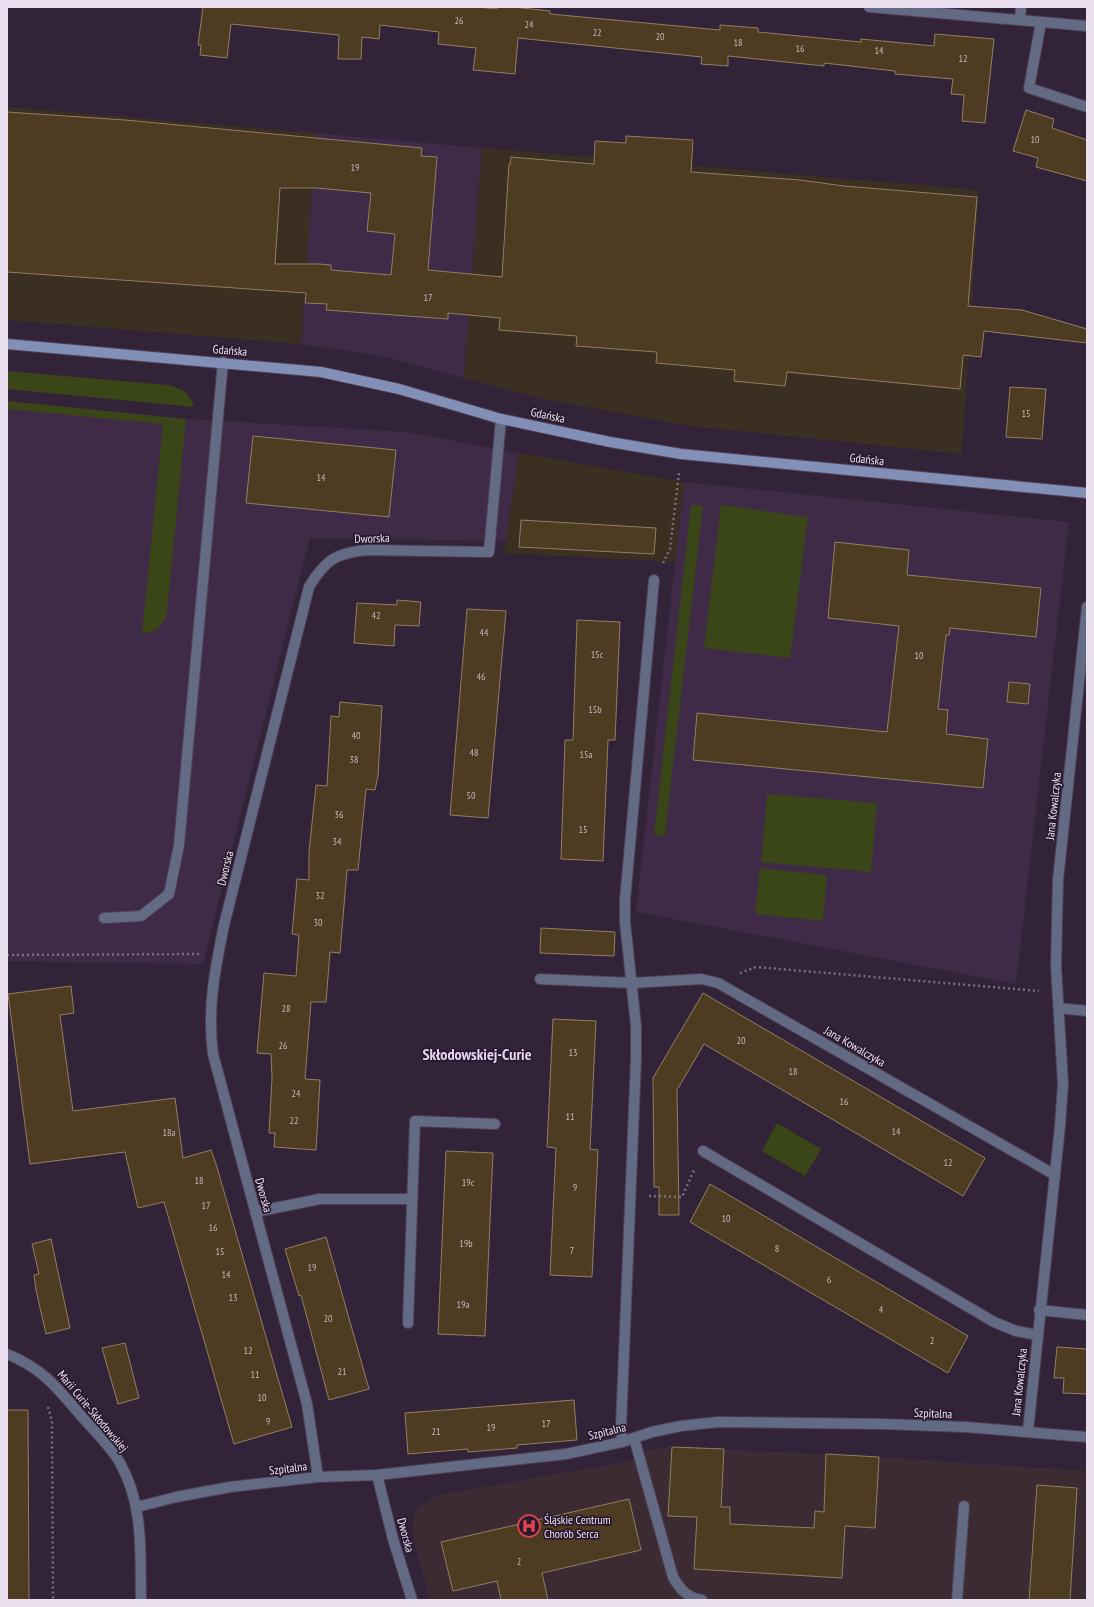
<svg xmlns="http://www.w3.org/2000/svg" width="1094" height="1607" font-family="'PT Sans Narrow',sans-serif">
<rect width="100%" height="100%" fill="#332339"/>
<g fill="#3f2a47">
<polygon points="316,133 482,148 464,378 382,356 301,344"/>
<polygon points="7,401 186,419 407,432 519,453 506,541 310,538 203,964 7,961"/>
<polygon points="684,482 1069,522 1016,984 636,912"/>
</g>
<g fill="#3b2f21">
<polygon points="7,107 316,133 301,344 7,320"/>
<polygon points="482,148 979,190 962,454 691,426 549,400 464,378"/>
<polygon points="519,453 684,482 675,562 504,553"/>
</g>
<polygon fill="#3d2b34" points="672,1447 879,1457 1087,1471 1087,1600 430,1600 412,1531 414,1513 419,1507 438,1495 630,1461 648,1450"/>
<g fill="#3a4617">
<path d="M7,371L168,385C181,388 191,394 194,407L7,389Z"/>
<path d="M7,401L186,419L167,613C163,627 156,633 142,633L163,424L7,409Z"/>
<polygon points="691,505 703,506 665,836 654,835"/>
<polygon points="721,505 808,517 790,658 704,648"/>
<polygon points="767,794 877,803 871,872 761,862"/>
<polygon points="760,868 827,875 823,921 755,914"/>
<polygon points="777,1123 821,1149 805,1176 762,1151"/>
</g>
<g fill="#4d3c22" stroke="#917f62" fill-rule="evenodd">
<polygon points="203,7 477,7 497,9 497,7 513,7 550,11 550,14 720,30 720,25 758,28 758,32 861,42 861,39 934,46 935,34 994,39 985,123 962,121 964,95 951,94 953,79 895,74 895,71 824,63 824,66 728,56 728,66 701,64 702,57 518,38 515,74 473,70 476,48 438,44 439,32 380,25 379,39 362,37 361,59 338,59 339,35 231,24 227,58 200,55 201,45 198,45"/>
<polygon points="1026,110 1054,119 1052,128 1087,140 1087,181 1036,167 1038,158 1013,151"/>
<path d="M7,112L125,120L422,148L421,156L437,157L428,270L502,277L509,164L510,165L511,157L594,164L595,141L626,143V136L693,140L691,172L800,180L844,186L977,197L968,306L1022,310L1087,329V343L984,331L981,357L963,355L960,389L787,372L785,386L734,381L735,370L656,363L657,352L576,346L577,336L499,330L500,318L448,313V319L326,310L327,304L305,303L306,293L7,272ZM280,188H316L371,193L367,231L395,234L391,275L331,270V265L319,264H275Z"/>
<polygon points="1010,387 1046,389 1042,439 1006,437"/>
<polygon points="253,436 396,450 389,517 246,503"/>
<polygon points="521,520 656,528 654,554 519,547"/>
<polygon points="835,542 909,550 907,575 1041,588 1036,637 950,628 949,635 946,635 938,709 948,710 946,734 988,739 983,788 693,760 697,713 887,732 899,626 828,618"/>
<polygon points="397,600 421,602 419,626 395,625 394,646 354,643 357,603 397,605"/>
<polygon points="467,609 506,611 488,818 450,815"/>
<polygon points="577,620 620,622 615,740 608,740 603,861 561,859 565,740 573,740"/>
<polygon points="1009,682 1030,684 1028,704 1007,702"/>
<polygon points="340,702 382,706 378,776 375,790 366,789 358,870 347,870 340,953 330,952 326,1002 311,1002 305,1079 320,1080 316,1150 274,1147 275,1133 269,1133 272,1078 271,1054 257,1053 264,973 296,976 299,935 292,934 297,879 309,880 309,852 316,785 327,786 331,716 339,717"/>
<polygon points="541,928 615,932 614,956 540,953"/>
<polygon points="71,986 74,1013 60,1015 73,1111 175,1098 183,1158 211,1150 216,1164 292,1427 234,1444 164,1202 138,1208 125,1152 30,1164 8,994"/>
<polygon points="703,993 985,1158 963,1196 704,1044 677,1090 679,1215 659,1215 659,1187 654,1187 653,1078"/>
<polygon points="553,1019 596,1021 590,1149 598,1150 592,1277 550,1275 556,1148 547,1147"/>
<polygon points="446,1151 493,1153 485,1336 438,1334"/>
<polygon points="710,1184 968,1336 948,1373 690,1222"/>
<polygon points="326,1237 369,1389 329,1400 301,1295 299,1296 285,1249"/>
<polygon points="51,1239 70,1328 46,1334 36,1290 34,1275 39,1274 32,1244"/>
<polygon points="125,1343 139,1398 118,1404 102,1348"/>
<polygon points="1057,1347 1087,1349 1087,1394 1063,1393 1064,1378 1054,1378"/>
<polygon points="574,1400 577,1440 517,1445 517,1448 468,1452 468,1449 408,1454 405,1413"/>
<polygon points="7,1410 28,1410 29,1600 7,1600"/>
<polygon points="672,1447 724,1449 721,1507 730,1507 730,1524 814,1528 815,1511 824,1512 826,1454 879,1457 875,1528 845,1526 842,1578 694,1569 697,1517 668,1516"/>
<polygon points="1037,1485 1077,1488 1070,1600 1029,1600"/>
<polygon points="629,1499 641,1550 542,1573 548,1600 501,1600 497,1581 453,1591 441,1542"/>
</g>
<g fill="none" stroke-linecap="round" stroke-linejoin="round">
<g stroke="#504156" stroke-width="12">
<g id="lane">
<polyline points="1041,22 1029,88 1087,107"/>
<polyline points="104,918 141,916 169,894 179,845 223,362"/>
<polyline points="255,1212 320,1199 412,1199"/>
<polyline points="408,1323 415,1121 495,1124"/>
<path d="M634,1438L673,1577C680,1589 686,1597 702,1600"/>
<polyline points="957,1600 964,1506"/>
</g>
</g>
<g stroke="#504156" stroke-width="12">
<g id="street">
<polyline points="869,7 1087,26"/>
<polyline points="1020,20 1021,7"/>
<polyline points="540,979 632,983 701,979 718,983 1055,1175"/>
<polyline points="1059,1008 1087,1011"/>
<polyline points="703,1151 994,1322 1016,1331 1037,1335"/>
<polyline points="1039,1310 1087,1315"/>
<path d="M7,1354C41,1368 54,1384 77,1411C89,1426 111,1446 120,1463C144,1505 140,1553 141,1600"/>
<polyline points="1028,1431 1060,1126 1063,1084 1056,966 1058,880 1087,607"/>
<polyline points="622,1442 621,1427 636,1059 636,1026 625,922 625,900 654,580"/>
<polyline points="377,1475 393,1539 412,1600"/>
<path d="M318,1477L307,1404L213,1054C207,1009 215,969 224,925L309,587C325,560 336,553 367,550L489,552L501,419"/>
<polyline points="137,1507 176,1497 230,1487 318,1477 377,1475 566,1454 622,1442 652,1432 681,1426 718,1422 883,1424 965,1427 1087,1437"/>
</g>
</g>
<g stroke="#504156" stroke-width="12">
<polyline id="secondary" points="7,344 321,372 399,389 501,419 610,442 681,454 1087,493"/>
</g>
<g stroke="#7b6d80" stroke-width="2.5" stroke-dasharray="2 3" stroke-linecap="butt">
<polyline points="663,563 670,549 679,473"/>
<polyline points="7,955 200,954"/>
<polyline points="740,973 756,967 1039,991"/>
<polyline points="649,1196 682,1197 695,1168"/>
<polyline points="48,1407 52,1421 53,1600"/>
</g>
<use href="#lane" stroke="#636b84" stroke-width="10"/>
<use href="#street" stroke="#636b84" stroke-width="10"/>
<use href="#secondary" stroke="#828fb7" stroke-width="10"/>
</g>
<defs>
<g id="hospital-ring" transform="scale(1.15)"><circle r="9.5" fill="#29192f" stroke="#e0444e" stroke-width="1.5"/><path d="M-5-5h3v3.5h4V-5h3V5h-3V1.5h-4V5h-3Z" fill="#e0444e"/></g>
</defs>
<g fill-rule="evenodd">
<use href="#hospital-ring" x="529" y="1526"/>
</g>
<g text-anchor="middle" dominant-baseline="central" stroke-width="3.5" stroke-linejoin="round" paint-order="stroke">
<g font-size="10" fill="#c4b7bc">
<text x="459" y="20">26</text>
<text x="529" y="24">24</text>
<text x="597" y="32">22</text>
<text x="660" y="36">20</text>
<text x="738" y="42">18</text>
<text x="800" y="48">16</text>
<text x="879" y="50">14</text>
<text x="963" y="58">12</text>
<text x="1035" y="139">10</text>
<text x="355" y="167">19</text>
<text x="428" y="297">17</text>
<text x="1026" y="413">15</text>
<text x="321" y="477">14</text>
<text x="376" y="615">42</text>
<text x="484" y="632">44</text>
<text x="597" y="654">15c</text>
<text x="919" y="655">10</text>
<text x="481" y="676">46</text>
<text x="595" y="709">15b</text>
<text x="356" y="735">40</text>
<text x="474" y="752">48</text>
<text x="586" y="754">15a</text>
<text x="354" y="759">38</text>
<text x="471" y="795">50</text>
<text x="339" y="814">36</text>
<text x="583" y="829">15</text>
<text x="337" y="841">34</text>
<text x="320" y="895">32</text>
<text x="318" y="922">30</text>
<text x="286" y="1008">28</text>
<text x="741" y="1040">20</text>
<text x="283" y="1045">26</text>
<text x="573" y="1052">13</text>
<text x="793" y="1071">18</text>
<text x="296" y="1093">24</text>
<text x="844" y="1101">16</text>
<text x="570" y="1116">11</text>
<text x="294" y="1120">22</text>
<text x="896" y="1131">14</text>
<text x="169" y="1132">18a</text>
<text x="948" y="1162">12</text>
<text x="199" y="1180">18</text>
<text x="468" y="1182">19c</text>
<text x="575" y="1187">9</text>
<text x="206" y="1205">17</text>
<text x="726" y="1218">10</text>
<text x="213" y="1227">16</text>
<text x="466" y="1243">19b</text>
<text x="777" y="1248">8</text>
<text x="572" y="1250">7</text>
<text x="220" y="1251">15</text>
<text x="312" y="1267">19</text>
<text x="226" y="1274">14</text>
<text x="829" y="1279">6</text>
<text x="233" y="1297">13</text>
<text x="463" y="1304">19a</text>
<text x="881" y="1309">4</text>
<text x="328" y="1318">20</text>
<text x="932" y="1340">2</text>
<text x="248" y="1350">12</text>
<text x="342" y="1371">21</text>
<text x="255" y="1374">11</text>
<text x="262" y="1397">10</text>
<text x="268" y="1421">9</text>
<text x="546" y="1423">17</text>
<text x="491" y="1427">19</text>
<text x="436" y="1431">21</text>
<text x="519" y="1561">2</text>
</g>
<g font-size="12" fill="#ebe0ef" stroke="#29192f">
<text transform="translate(230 350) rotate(5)">Gdańska</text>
<text transform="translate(548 415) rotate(12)">Gdańska</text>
<text transform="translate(867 459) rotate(6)">Gdańska</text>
<text transform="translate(372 538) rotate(-2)">Dworska</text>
<text transform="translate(1053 806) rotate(-84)">Jana Kowalczyka</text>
<text transform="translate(225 868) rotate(-76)">Dworska</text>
<text transform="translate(855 1046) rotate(30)">Jana Kowalczyka</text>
<text transform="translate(264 1195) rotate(75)">Dworska</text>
<text transform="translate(1019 1382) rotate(-84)">Jana Kowalczyka</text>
<text transform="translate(93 1411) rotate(50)">Marii Curie-Skłodowskiej</text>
<text transform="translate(933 1413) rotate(2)">Szpitalna</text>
<text transform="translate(607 1431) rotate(-14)">Szpitalna</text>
<text transform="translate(288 1468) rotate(-7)">Szpitalna</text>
<text transform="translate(406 1535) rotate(75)">Dworska</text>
</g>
<g font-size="12" fill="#ebe0ef" stroke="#29192f" text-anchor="start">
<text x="544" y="1519">Śląskie Centrum<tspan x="544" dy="14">Chorób Serca</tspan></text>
</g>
<g font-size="16" font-weight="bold" fill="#e7d1ef" stroke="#29192f">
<text x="477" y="1054">Skłodowskiej-Curie</text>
</g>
</g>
<rect width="1094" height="1607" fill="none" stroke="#ebe0ef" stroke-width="16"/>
</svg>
